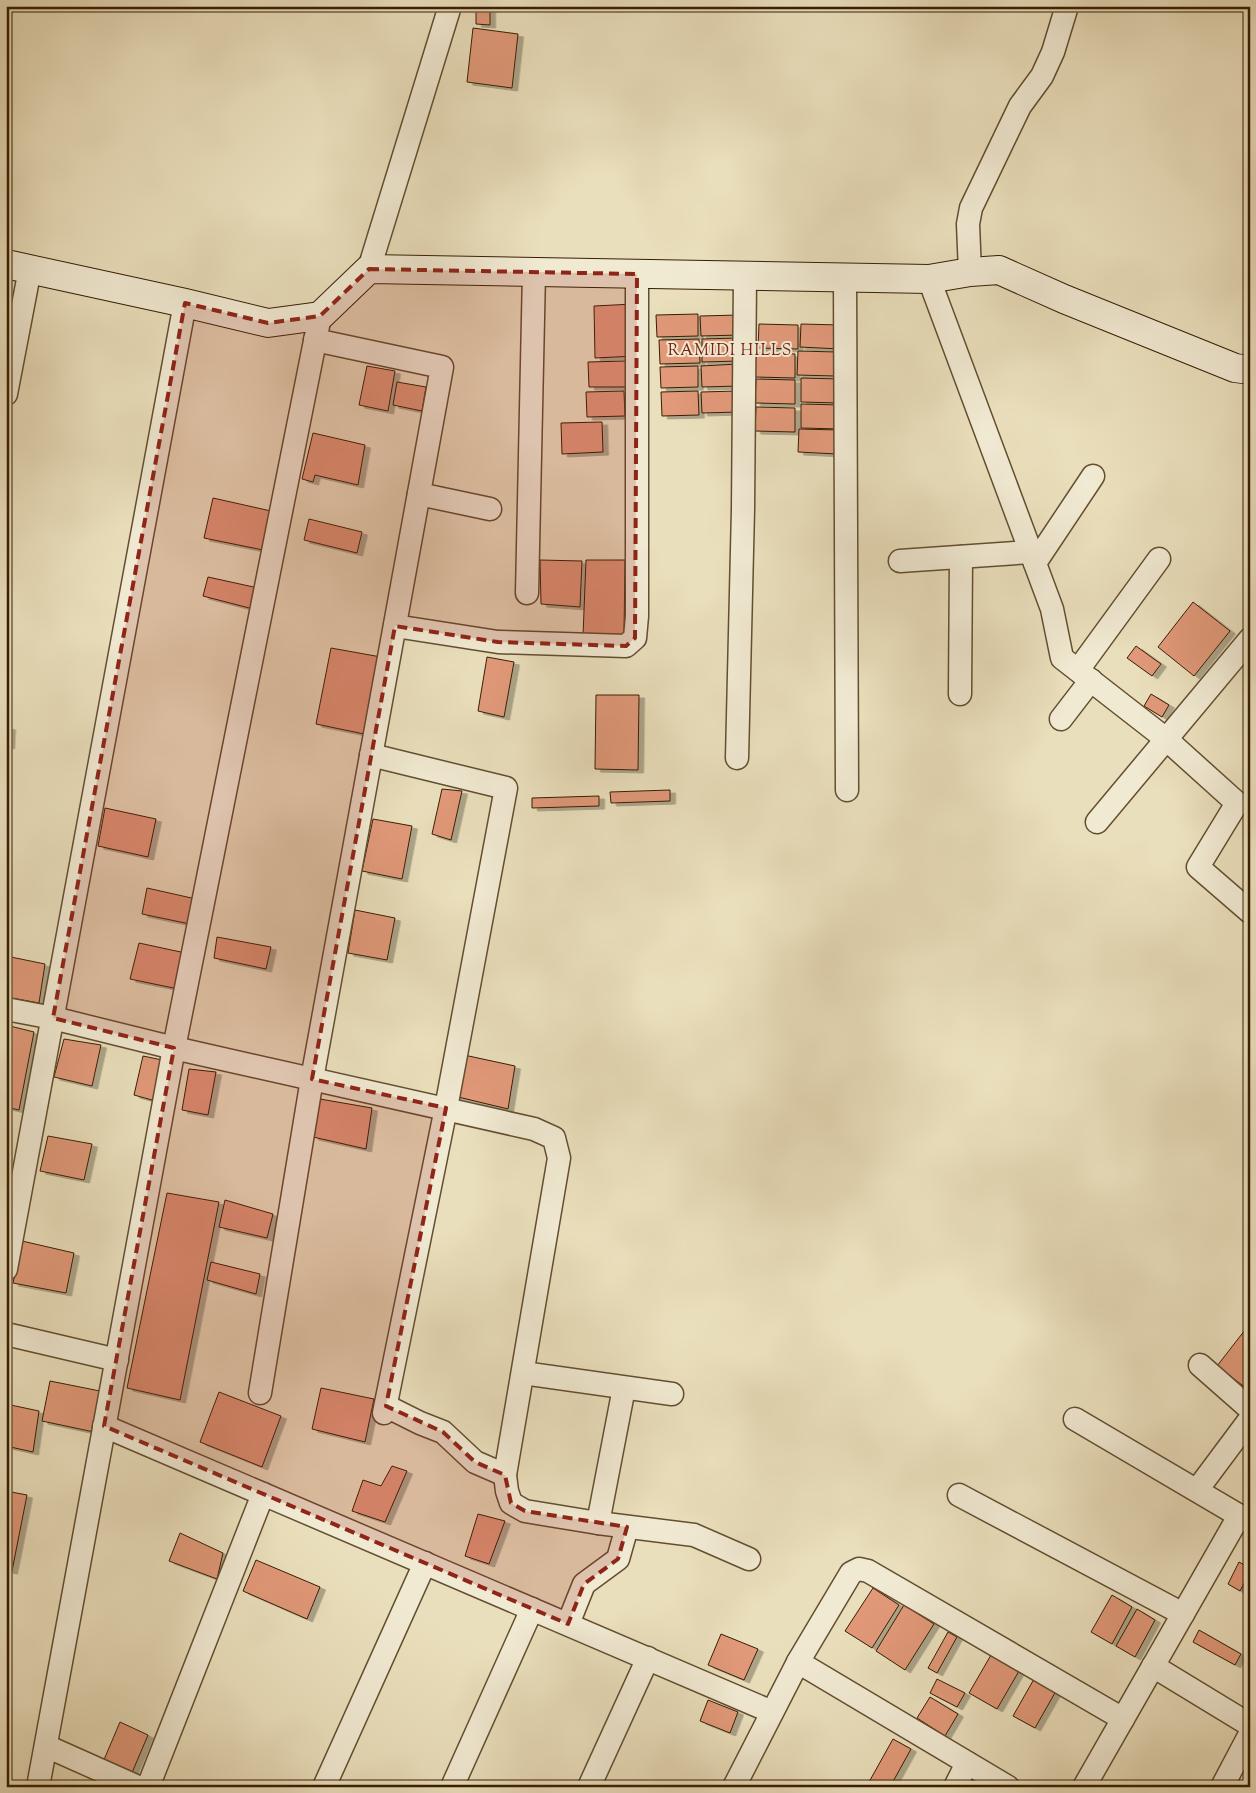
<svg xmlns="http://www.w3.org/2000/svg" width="1256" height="1793" font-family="'Sorts Mill Goudy',serif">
<defs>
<filter id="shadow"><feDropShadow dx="5.5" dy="3" stdDeviation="0" flood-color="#0004"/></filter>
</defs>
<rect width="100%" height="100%" fill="#eadfbc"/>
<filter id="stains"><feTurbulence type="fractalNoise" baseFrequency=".004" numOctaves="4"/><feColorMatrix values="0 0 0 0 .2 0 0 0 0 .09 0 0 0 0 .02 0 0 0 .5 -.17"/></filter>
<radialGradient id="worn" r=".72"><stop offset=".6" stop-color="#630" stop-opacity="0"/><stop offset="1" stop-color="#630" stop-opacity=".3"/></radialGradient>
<g fill="#e19979" stroke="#361e02" filter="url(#shadow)">
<polygon points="476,6 490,6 490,25 476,24"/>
<polygon points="473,28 518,34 512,88 467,82"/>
<polygon points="634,304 636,356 595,358 594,306"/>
<polygon points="698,314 698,336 657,337 656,315"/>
<polygon points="739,315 740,335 701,336 700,316"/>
<polygon points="759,324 798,325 798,349 758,348"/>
<polygon points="801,324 841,325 840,349 800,347"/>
<polygon points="738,338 739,361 702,362 702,339"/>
<polygon points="699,339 700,363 660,364 659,340"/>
<polygon points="798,351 837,352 836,376 797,375"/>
<polygon points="756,353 795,354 795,378 755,377"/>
<polygon points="626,361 627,387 589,387 588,362"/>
<polygon points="738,364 739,386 702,387 701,366"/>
<polygon points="367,366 395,371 388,411 359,405"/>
<polygon points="698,366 698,387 661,388 660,367"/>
<polygon points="801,378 841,379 840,403 801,402"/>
<polygon points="756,379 795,380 795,404 755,403"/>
<polygon points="397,382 426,387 422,411 393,405"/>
<polygon points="624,391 625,416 587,417 586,392"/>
<polygon points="698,391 699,415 662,416 661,392"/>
<polygon points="738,391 738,412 702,413 701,392"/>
<polygon points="801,404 841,405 841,429 801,428"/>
<polygon points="756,407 795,408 795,432 755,431"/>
<polygon points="602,422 603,452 562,454 561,423"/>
<polygon points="799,429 838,430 837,454 798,452"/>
<polygon points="313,433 365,445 358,485 315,475 313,482 302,479"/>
<polygon points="213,498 271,511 263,550 204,538"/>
<polygon points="309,519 362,532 357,553 304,540"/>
<polygon points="540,560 582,561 580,607 541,604"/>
<polygon points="586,560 625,560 624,635 583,636"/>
<polygon points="208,577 258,588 253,609 203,596"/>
<polygon points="1193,602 1230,631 1194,676 1158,647"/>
<polygon points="1136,646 1161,664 1152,676 1127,658"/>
<polygon points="331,648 381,657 369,735 316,724"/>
<polygon points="487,657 514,662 504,717 478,711"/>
<polygon points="1151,694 1169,705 1162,717 1144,706"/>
<polygon points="596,695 639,695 638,770 595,769"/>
<polygon points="6,726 10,727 9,746 6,745"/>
<polygon points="442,789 462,791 451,840 432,834"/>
<polygon points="670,790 670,801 611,803 610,792"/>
<polygon points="599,796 599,806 532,808 532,798"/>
<polygon points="105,808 156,819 148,857 98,846"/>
<polygon points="373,819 412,826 402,879 362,871"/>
<polygon points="147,888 196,899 190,924 142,914"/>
<polygon points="355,910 395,918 387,960 348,953"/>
<polygon points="217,937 271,947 266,969 214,958"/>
<polygon points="139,943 190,954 183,990 130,979"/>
<polygon points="6,956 45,964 39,1003 6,997"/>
<polygon points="6,1025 34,1032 19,1110 6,1107"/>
<polygon points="64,1039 101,1045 92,1086 54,1077"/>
<polygon points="464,1055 515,1066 508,1109 454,1096"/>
<polygon points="143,1056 167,1061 159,1102 134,1095"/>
<polygon points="189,1069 216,1072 208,1115 182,1110"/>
<polygon points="320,1099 372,1108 366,1149 313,1137"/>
<polygon points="48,1136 92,1144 84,1180 40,1171"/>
<polygon points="167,1193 219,1202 180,1400 127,1388"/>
<polygon points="225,1200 273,1214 267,1238 219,1227"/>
<polygon points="22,1241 74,1253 66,1293 13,1283"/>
<polygon points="211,1262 260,1274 256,1294 207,1280"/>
<polygon points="1245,1330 1250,1333 1250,1391 1217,1366"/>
<polygon points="50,1381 100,1391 94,1432 42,1421"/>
<polygon points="321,1388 374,1399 365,1442 312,1429"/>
<polygon points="219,1392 281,1416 262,1467 200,1442"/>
<polygon points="6,1404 39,1411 33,1452 6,1446"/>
<polygon points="392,1466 407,1471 385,1522 352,1511 363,1480 381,1486"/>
<polygon points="6,1491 27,1495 12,1571 6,1570"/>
<polygon points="478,1514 505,1521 489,1564 465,1556"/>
<polygon points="180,1533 223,1553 217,1579 169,1561"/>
<polygon points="256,1560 320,1587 307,1619 243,1591"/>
<polygon points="1239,1562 1250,1568 1250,1572 1240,1591 1228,1584"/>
<polygon points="873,1588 899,1605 872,1648 845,1631"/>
<polygon points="1112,1595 1132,1607 1112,1644 1091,1632"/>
<polygon points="904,1605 934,1624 905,1670 876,1651"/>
<polygon points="1137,1609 1155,1620 1135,1657 1116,1646"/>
<polygon points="1199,1630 1241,1654 1235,1665 1193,1642"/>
<polygon points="948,1632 957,1637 937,1673 928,1668"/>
<polygon points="721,1634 758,1649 744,1680 708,1665"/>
<polygon points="991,1655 1019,1671 997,1709 969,1693"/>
<polygon points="937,1679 965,1693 957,1707 930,1693"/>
<polygon points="1034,1679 1056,1691 1035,1728 1013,1716"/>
<polygon points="930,1697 958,1714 945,1736 917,1718"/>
<polygon points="708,1700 738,1712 730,1733 700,1721"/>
<polygon points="120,1722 148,1735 131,1775 103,1762"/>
<polygon points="893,1739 911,1749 890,1787 878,1787 869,1782"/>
</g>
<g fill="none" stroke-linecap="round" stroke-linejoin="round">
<g stroke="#634e30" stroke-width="25">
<g id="street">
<polyline points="369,269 450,6"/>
<polyline points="970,272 968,224 971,208 1020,106 1042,76 1053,52 1067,6"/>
<polyline points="845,278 847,790"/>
<polyline points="929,279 1052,609 1062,658 1166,739 1237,803 1198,867 1250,912"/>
<polyline points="6,394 30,269"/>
<polyline points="419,494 490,509"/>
<polyline points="900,561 1031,552"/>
<polyline points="1035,563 1093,476"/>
<polyline points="527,593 534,272"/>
<polyline points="395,626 498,642 626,646 635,638 637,616 637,274"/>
<polyline points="1078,670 1159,559"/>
<polyline points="960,694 961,557"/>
<polyline points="1061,719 1091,680"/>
<polyline points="371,755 506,788 446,1108 384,1413"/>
<polyline points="737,758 743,509 745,276"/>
<polyline points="1097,822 1250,639"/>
<polyline points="6,1009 53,1018 174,1048 534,1129 554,1138 559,1158 505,1475 507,1491 511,1503 525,1511 598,1523 694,1535 749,1559"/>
<polyline points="6,1269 185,303"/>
<polyline points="6,1334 117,1360"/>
<polyline points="1200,1365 1250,1409"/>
<polyline points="523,1373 672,1394"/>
<polyline points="260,1393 312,1079 442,367 315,340"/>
<polyline points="386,1406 420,1423 443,1432 475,1462 505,1475"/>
<polyline points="1075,1419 1250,1522"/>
<polyline points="104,1426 772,1712"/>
<polyline points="1197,1490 1250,1419"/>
<polyline points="959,1495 1183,1614"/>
<polyline points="598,1523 624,1388"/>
<polyline points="568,1624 584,1584 618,1559 627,1527"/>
<polyline points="798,1662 1008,1787"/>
<polyline points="1153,1666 1250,1725"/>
<polyline points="46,1746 138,1787"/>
<polyline points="38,1787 174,1048 320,316"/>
<polyline points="148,1787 263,1494"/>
<polyline points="324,1787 425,1563"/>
<polyline points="452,1787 532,1609"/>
<polyline points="589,1787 648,1658"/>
<polyline points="734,1787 798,1662 851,1573 859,1569 868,1571 1123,1719"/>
<polyline points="955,1787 967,1763"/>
<polyline points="1084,1787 1239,1516"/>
<polyline points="1222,1787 1250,1734"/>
</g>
</g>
<g stroke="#361e02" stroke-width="30">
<polyline id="secondary" points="6,264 185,303 268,323 320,316 369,269 929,279 970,272 999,270 1064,299 1235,368 1250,370"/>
</g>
<use href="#street" stroke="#f1ead3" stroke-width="22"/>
<use href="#secondary" stroke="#f1ead3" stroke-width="28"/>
</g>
<path fill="#8f2418" fill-opacity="0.2" stroke="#8f2418" stroke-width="4" stroke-dasharray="10 6" stroke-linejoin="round" d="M369,269L637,274L635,638L626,646L498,642L395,626L312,1079L446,1108L386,1406L443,1432L475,1462L505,1475L511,1503L525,1511L627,1527L618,1559L584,1584L568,1624L104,1426L174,1048L53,1018L185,303L268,323L320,316Z"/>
<g text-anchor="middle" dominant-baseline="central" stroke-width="4" stroke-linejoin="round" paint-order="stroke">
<g font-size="16" letter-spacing="1" fill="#7a1f14" stroke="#f1ead3">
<text x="730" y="351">RAMIDI HILLS</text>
</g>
</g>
<rect width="1256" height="1793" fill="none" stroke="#eadfbc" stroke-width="25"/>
<rect x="8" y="8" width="1241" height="1778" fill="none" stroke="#361e02" stroke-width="2.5"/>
<rect x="12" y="12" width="1231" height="1768" fill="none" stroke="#361e02"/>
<rect width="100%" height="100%" filter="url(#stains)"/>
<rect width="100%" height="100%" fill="url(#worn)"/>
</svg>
